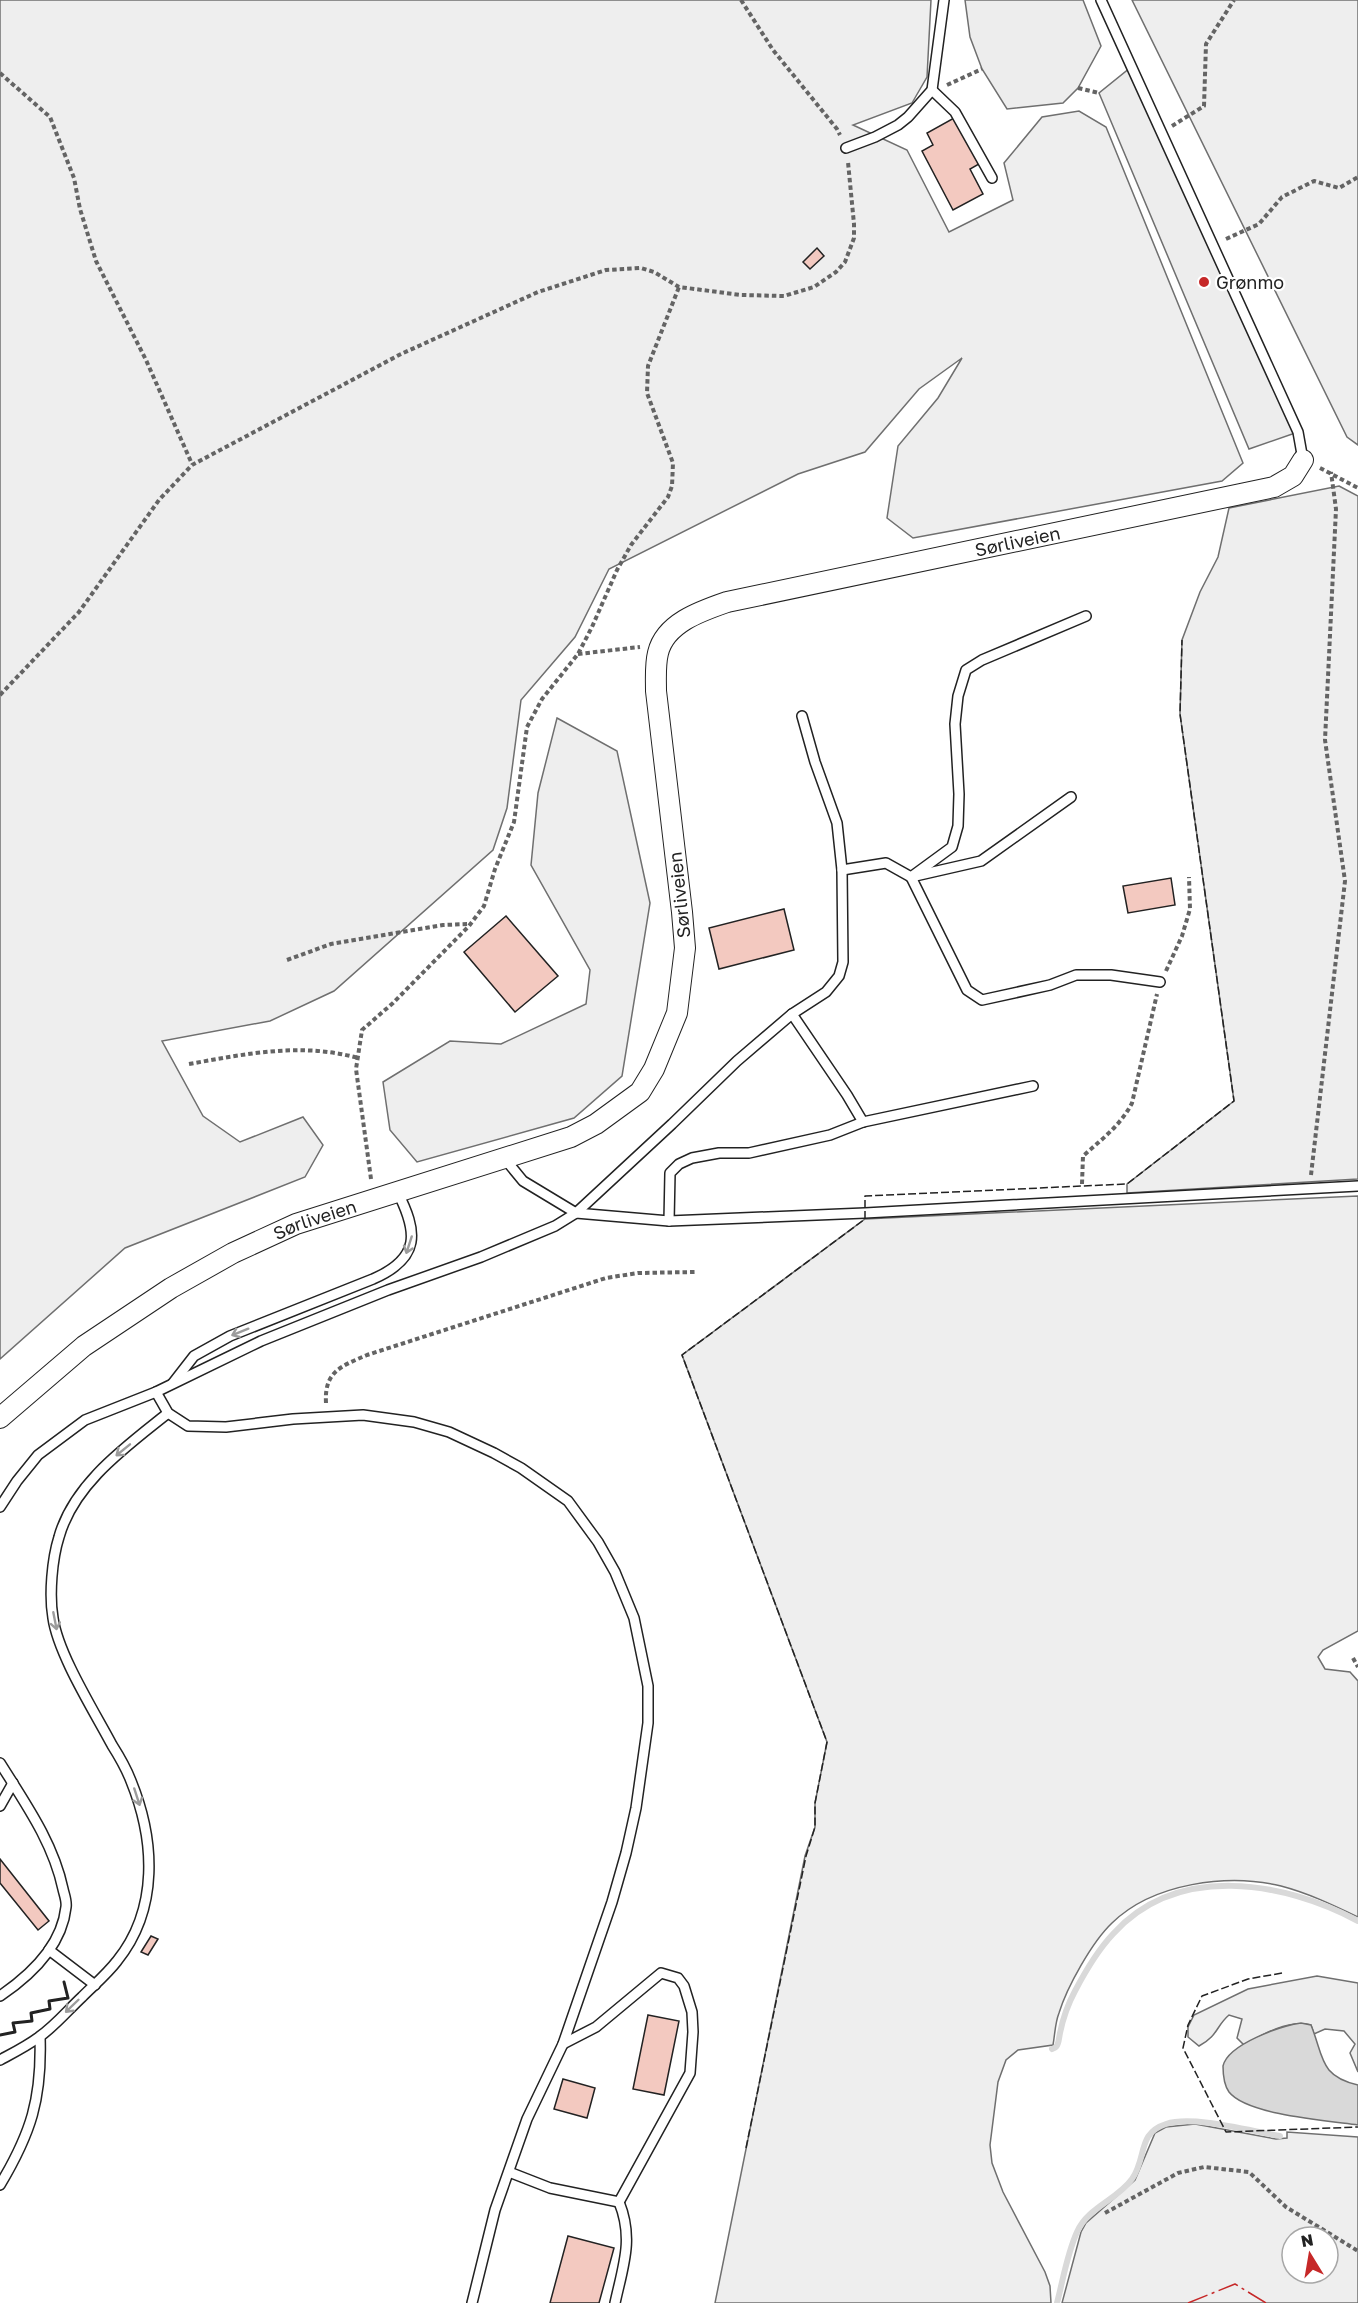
<svg xmlns="http://www.w3.org/2000/svg" width="1358" height="2303" font-family="'Golos Text',sans-serif">
<rect width="100%" height="100%" fill="#fff"/>
<g fill="#eee" stroke="#6f6f6f" stroke-width="1.5" fill-rule="evenodd">
<polygon points="0,0 931,0 927,77 912,103 853,125 907,150 949,232 1013,200 1004,163 1042,117 1079,111 1106,127 1243,463 1222,481 913,538 887,518 898,446 938,398 962,358 919,389 865,452 798,474 609,569 575,637 521,700 507,808 493,850 334,991 270,1021 162,1041 203,1116 240,1142 303,1117 323,1145 305,1177 125,1248 0,1359"/>
<polygon points="1132,0 1358,0 1358,445 1347,437"/>
<polygon points="1339,486 1358,496 1358,1179 1127,1193 1127,1184 1234,1101 1180,714 1182,640 1200,592 1218,557 1229,508"/>
<polygon points="557,718 617,751 650,903 622,1076 574,1118 417,1162 390,1130 383,1082 450,1041 501,1044 586,1004 590,970 531,865 538,793"/>
<path d="M1358,1196V1631L1323,1650L1318,1657L1325,1669L1350,1672L1358,1681V1917C1333,1905 1308,1893 1281,1886C1228,1873 1153,1883 1112,1923C1092,1942 1067,1987 1059,2013C1055,2023 1055,2034 1053,2045L1018,2050L1006,2060L998,2082L990,2145L992,2163L1003,2192L1045,2272L1050,2286L1051,2303H715L805,1856L815,1827V1803L827,1742L682,1355L865,1219Z"/>
<path d="M1317,1976L1358,1983V2072L1350,2053L1355,2044L1344,2031L1325,2029L1314,2034L1311,2025C1289,2019 1263,2034 1244,2045L1237,2038L1242,2019L1229,2015C1216,2026 1218,2036 1199,2046L1188,2037V2027L1194,2015L1248,1989Z"/>
<path d="M1195,2124L1276,2139L1287,2138V2132L1358,2137V2303H1062L1081,2232L1086,2223L1135,2180L1155,2133L1166,2127ZM1292,2237H1328V2273H1292Z"/>
</g>
<g fill="#ededed" stroke="#6f6f6f" stroke-width="1.5">
<polygon points="965,0 1083,0 1101,46 1078,88 1063,103 1007,109 982,69 970,37"/>
<polygon points="1130,68 1298,432 1249,449 1099,93"/>
</g>
<path fill="#d9d9d9" stroke="#6f6f6f" stroke-width="1.5" d="M1301,2023L1311,2025C1324,2057 1319,2076 1358,2085V2125C1329,2121 1247,2115 1229,2092C1224,2085 1223,2074 1223,2066C1228,2044 1281,2026 1301,2023Z"/>
<g fill="none" stroke-linecap="round" stroke-linejoin="round">
<g stroke="#d9d9d9" stroke-width="6">
<path d="M1052,2049C1054,2048 1055,2048 1056,2047C1059,2044 1059,2037 1060,2033C1063,2018 1068,2004 1075,1991C1086,1970 1097,1951 1113,1934C1177,1863 1283,1881 1358,1921"/>
<path d="M1057,2303C1063,2280 1067,2254 1077,2232C1088,2207 1117,2200 1132,2179C1147,2158 1137,2133 1166,2124C1193,2115 1250,2131 1280,2136"/>
</g>
</g>
<g fill="#f3c9c0" stroke="#222" stroke-width="1.5">
<polygon points="954,118 979,164 970,169 983,194 953,210 922,151 933,145 927,133"/>
<polygon points="817,248 824,256 810,269 803,262"/>
<polygon points="1171,878 1175,905 1128,913 1123,886"/>
<polygon points="784,909 794,950 719,969 709,928"/>
<polygon points="506,916 558,976 515,1012 464,952"/>
<polygon points="0,1859 49,1921 38,1930 0,1883"/>
<polygon points="151,1936 158,1939 148,1955 141,1952"/>
<polygon points="648,2015 679,2021 664,2095 633,2089"/>
<polygon points="563,2079 595,2088 587,2118 554,2109"/>
<polygon points="568,2236 614,2248 599,2303 550,2303"/>
</g>
<g fill="none" stroke-linecap="round" stroke-linejoin="round">
<g stroke="#222" stroke-width="12">
<g id="lane">
<polyline points="1101,0 1298,432 1303,460"/>
<polyline points="932,90 955,112 992,178"/>
<polyline points="846,148 875,137 898,125 908,117 932,90 944,0"/>
<polyline points="1071,797 981,861 911,877 967,990 982,1000 1050,985 1076,975 1111,975 1160,982"/>
<polyline points="842,870 886,863 911,877 952,847 958,826 959,794 955,724 958,696 966,670 982,660 1086,616"/>
<polyline points="792,1014 847,1095 863,1122"/>
<polyline points="505,1159 523,1181 576,1213 669,1221 865,1213 1358,1186"/>
<polyline points="669,1221 670,1173 679,1164 692,1158 719,1153 749,1153 830,1135 863,1122 1033,1086"/>
<path d="M173,1383L194,1356L230,1336L373,1279C421,1258 418,1232 397,1191"/>
<polyline points="156,1392 168,1413 188,1426 226,1427 293,1419 363,1415 414,1422 449,1432 494,1453 521,1468 568,1501 598,1542 615,1572 634,1618 648,1686 648,1723 636,1808 626,1853 612,1902 563,2044 527,2119 495,2210 472,2303"/>
<polyline points="0,1507 17,1481 38,1455 85,1420 156,1392 261,1341 388,1290 481,1257 555,1226 576,1213 672,1124 737,1061 792,1014 826,992 839,976 843,962 842,870 837,823 815,762 802,716"/>
<path d="M0,1763C25,1803 53,1842 63,1889C64,1894 67,1901 66,1907C62,1945 31,1975 0,1996"/>
<polyline points="0,1806 13,1783"/>
<polyline points="49,1950 95,1985"/>
<polyline points="563,2044 596,2027 661,1973 678,1978 684,1986 692,2012 693,2032 690,2073 619,2202"/>
<path d="M0,2060C13,2053 27,2046 39,2037C55,2026 68,2010 82,1997C94,1985 107,1974 117,1961C159,1909 155,1840 131,1781C126,1768 119,1756 112,1745C94,1711 58,1654 53,1618C49,1595 52,1559 59,1537C74,1483 127,1446 168,1413"/>
<polyline points="509,2172 550,2188 619,2202"/>
<path d="M0,2185C31,2133 42,2099 40,2037"/>
<path d="M615,2303C623,2266 634,2239 619,2202"/>
</g>
</g>
<g stroke="#222" stroke-width="22">
<g id="street">
<path id="s1" d="M0,1418L84,1346L171,1288L233,1253L296,1224L571,1137L596,1124L640,1092L654,1069L677,1013L685,948L682,912L656,691C656,678 655,665 658,653C665,623 701,611 727,602L1274,487L1293,476L1303,460"/>
</g>
</g>
<g stroke="#646464" stroke-width="4" stroke-dasharray="4.5 3" stroke-linecap="butt">
<polyline points="741,0 773,50 837,129 840,135"/>
<polyline points="0,73 50,117 74,178 80,209 96,261 146,360 192,464"/>
<polyline points="947,85 982,69"/>
<polyline points="1078,88 1099,93"/>
<polyline points="1172,126 1204,106 1206,44 1234,0"/>
<polyline points="1226,239 1259,224 1282,197 1314,181 1339,188 1358,177"/>
<polyline points="1320,468 1358,488"/>
<polyline points="578,654 640,647"/>
<polyline points="0,695 79,612 159,500 192,465 401,354 538,292 606,270 641,268 654,272 679,287 741,295 784,296 814,287 836,272 845,262 854,238 854,224 848,162"/>
<polyline points="287,960 331,944 443,925 469,924"/>
<polyline points="1166,971 1182,936 1190,909 1189,877"/>
<path d="M189,1064C246,1054 301,1042 358,1058"/>
<polyline points="1311,1175 1345,881 1325,740 1336,509 1331,472"/>
<polyline points="371,1179 356,1069 362,1030 393,1003 469,926 484,906 495,869 514,822 527,727 542,699 578,654 592,627 617,570 631,545 668,497 672,486 673,463 647,393 648,366 679,287"/>
<path d="M1082,1184L1083,1156C1101,1140 1121,1125 1132,1103L1157,994"/>
<path d="M326,1403C324,1371 342,1366 367,1355L606,1278L638,1273L695,1272"/>
<polyline points="1353,1658 1358,1667"/>
<polyline points="1105,2213 1178,2173 1204,2167 1249,2172 1286,2207 1358,2251"/>
</g>
<use href="#lane" stroke="#fff" stroke-width="9"/>
<use href="#street" stroke="#fff" stroke-width="20"/>
<g stroke="#222" stroke-width="1.5" stroke-dasharray="8 3" stroke-linecap="butt">
<polyline points="1282,1973 1248,1979 1202,1996 1188,2025 1183,2048 1226,2132 1358,2127"/>
<polyline points="746,2148 806,1856 815,1827 815,1803 827,1742 682,1355 865,1219 865,1196 1127,1184 1234,1101 1180,714 1182,640"/>
</g>
<polyline stroke="#222" stroke-width="3" points="0,2035 15,2032 13,2023 32,2021 31,2013 50,2009 49,2001 68,1998 64,1982"/>
<polyline stroke="#c62828" stroke-width="1.5" stroke-dasharray="21 4.5 3 4.5" stroke-linecap="butt" points="1188,2303 1235,2284 1266,2303"/>
</g>
<defs><path id="oneway-shaft" d="M-6 0H5M1.5-3L5.5 0L1.5 3" fill="none" stroke-width="1.6" stroke-linecap="round" stroke-linejoin="round" transform="scale(1.5)"/></defs>
<g stroke="#9c9c9c">
<use href="#oneway-shaft" transform="translate(409 1245) rotate(108)"/>
<use href="#oneway-shaft" transform="translate(240 1332) rotate(158)"/>
<use href="#oneway-shaft" transform="translate(123 1450) rotate(141)"/>
<use href="#oneway-shaft" transform="translate(55 1621) rotate(79)"/>
<use href="#oneway-shaft" transform="translate(137 1797) rotate(72)"/>
<use href="#oneway-shaft" transform="translate(72 2006) rotate(136)"/>
</g>
<circle fill="#c62828" stroke="#fff" stroke-width="2" cx="1204" cy="282" r="6"/>
<g text-anchor="middle" dominant-baseline="central" stroke-width="4.5" stroke-linejoin="round" paint-order="stroke">
<g font-size="18" fill="#222" stroke="#fff" text-anchor="start">
<text x="1216" y="282">Grønmo</text>
</g>
<g font-size="18" fill="#222" stroke="#fff">
<text stroke="none"><textPath href="#s1" startOffset="1563">Sørliveien</textPath></text>
<text transform="translate(679 895) rotate(-96)">Sørliveien</text>
<text stroke="none"><textPath href="#s1" startOffset="375">Sørliveien</textPath></text>
</g>
</g>
<g transform="translate(1310 2255) rotate(349)"><circle r="28" fill="#ffffff" stroke="#a7a7a7" stroke-width="1.5"/>
<path d="M0-4.5L10 22L0 15L-10 22Z" fill="#c62828"/>
<text y="-9" font-size="16" font-weight="bold" text-anchor="middle" fill="#222222">N</text>
</g>
</svg>
